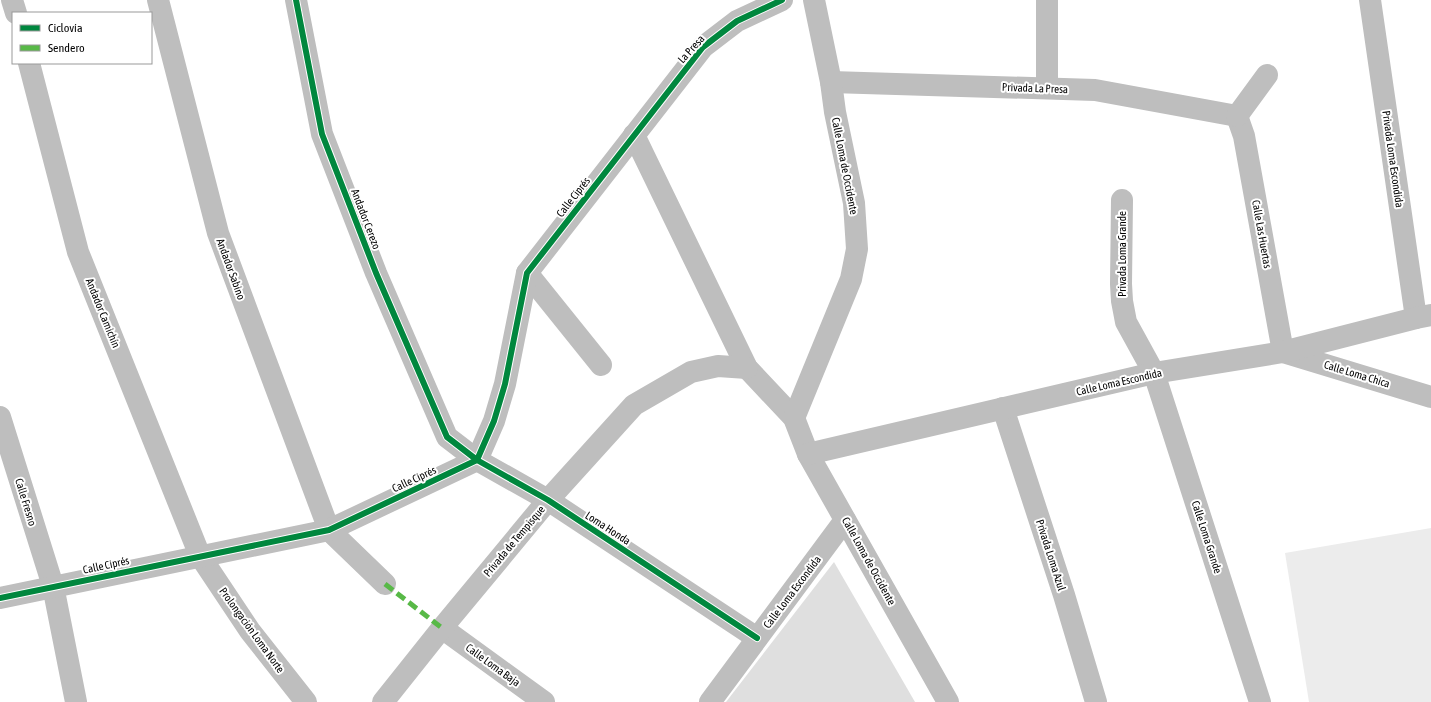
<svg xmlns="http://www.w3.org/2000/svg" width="1431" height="702" font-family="'Asap Condensed',sans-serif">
<rect width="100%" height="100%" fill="#fff"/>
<polygon fill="#ececec" points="1431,528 1431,702 1309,702 1285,553"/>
<polygon fill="#dfdfdf" points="834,562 915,702 726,702"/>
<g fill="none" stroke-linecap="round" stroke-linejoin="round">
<g stroke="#bebebe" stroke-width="22">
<polyline points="12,0 16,13"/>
<polyline points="158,0 218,233 329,530 385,584"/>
<polyline points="296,0 322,134 376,273 447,437 477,460 548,500 757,638"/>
<polyline points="1370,0 1416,318"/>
<polyline points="29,63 78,252 200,556 250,631 306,702"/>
<polyline points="831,82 1095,90 1237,116"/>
<polyline points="1047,88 1047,0"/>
<polyline points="1237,116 1244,136 1283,352 1431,397"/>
<polyline points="1237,116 1267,75"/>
<polyline points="634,135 747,368 794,418 808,454 948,702"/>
<polyline points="1122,200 1121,284 1122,301 1126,322 1154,373 1260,702"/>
<polyline points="527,273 601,365"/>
<polyline points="1003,408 1064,595 1096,702"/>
<polyline points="0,417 53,586 76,702"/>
<polyline points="794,418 851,279 857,249 854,203 835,112 831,82 814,0"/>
<polyline points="808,454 1154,373 1283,352 1416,318 1431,315"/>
<polyline points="0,598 329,530 477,460 494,421 505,384 527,273 703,47 737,21 782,0"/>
<polyline points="442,628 544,702"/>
<polyline points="383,702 442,628 548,500 634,405 691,372 718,366 747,368"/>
<polyline points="710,702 845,520"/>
</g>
<polyline stroke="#58b947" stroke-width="5" stroke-dasharray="10 5" stroke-linecap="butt" points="385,584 442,628"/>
<g stroke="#fff" stroke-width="8">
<g id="cycleway">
<polyline points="296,0 322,134 376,273 447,437 477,460 548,500 757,638"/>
<polyline points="0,598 329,530 477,460 494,421 505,384 527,273 703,47 737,21 782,0"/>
</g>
</g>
<use href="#cycleway" stroke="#00873e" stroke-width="6"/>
</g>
<g text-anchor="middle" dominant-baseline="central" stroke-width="4" stroke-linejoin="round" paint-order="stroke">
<g font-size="11" fill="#000" stroke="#fff">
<text transform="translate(691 49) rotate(-48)">La Presa</text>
<text transform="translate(1035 88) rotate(2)">Privada La Presa</text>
<text transform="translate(1393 159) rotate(82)">Privada Loma Escondida</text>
<text transform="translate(845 166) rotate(79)">Calle Loma de Occidente</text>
<text transform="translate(573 197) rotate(-52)">Calle Ciprés</text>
<text transform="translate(366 219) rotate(69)">Andador Cerezo</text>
<text transform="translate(1262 234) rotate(80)">Calle Las Huertas</text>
<text transform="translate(1122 254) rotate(-90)">Privada Loma Grande</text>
<text transform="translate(231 269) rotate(70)">Andador Sabino</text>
<text transform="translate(103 313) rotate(68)">Andador Camichín</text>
<text transform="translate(1357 374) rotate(17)">Calle Loma Chica</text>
<text transform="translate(1119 382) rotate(-13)">Calle Loma Escondida</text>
<text transform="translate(414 479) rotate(-25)">Calle Ciprés</text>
<text transform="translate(26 502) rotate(73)">Calle Fresno</text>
<text transform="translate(608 528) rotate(33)">Loma Honda</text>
<text transform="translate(1207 537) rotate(72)">Calle Loma Grande</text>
<text transform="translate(514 541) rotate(-50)">Privada de Tempisque</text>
<text transform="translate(1051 555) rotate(72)">Privada Loma Azul</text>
<text transform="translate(869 561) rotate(61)">Calle Loma de Occidente</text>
<text transform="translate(106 565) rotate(-12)">Calle Ciprés</text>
<text transform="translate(792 592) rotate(-53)">Calle Loma Escondida</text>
<text transform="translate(252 630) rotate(54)">Prolongación Loma Norte</text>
<text transform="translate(493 665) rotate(36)">Calle Loma Baja</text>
</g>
</g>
<rect x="12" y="12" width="140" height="52" fill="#ffffff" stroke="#999999"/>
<rect x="20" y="25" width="20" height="6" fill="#00873e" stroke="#999999"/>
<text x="48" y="32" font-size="12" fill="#000000">Ciclovía</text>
<rect x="20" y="45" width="20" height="6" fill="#58b947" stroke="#999999"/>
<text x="48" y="52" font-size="12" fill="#000000">Sendero</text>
</svg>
